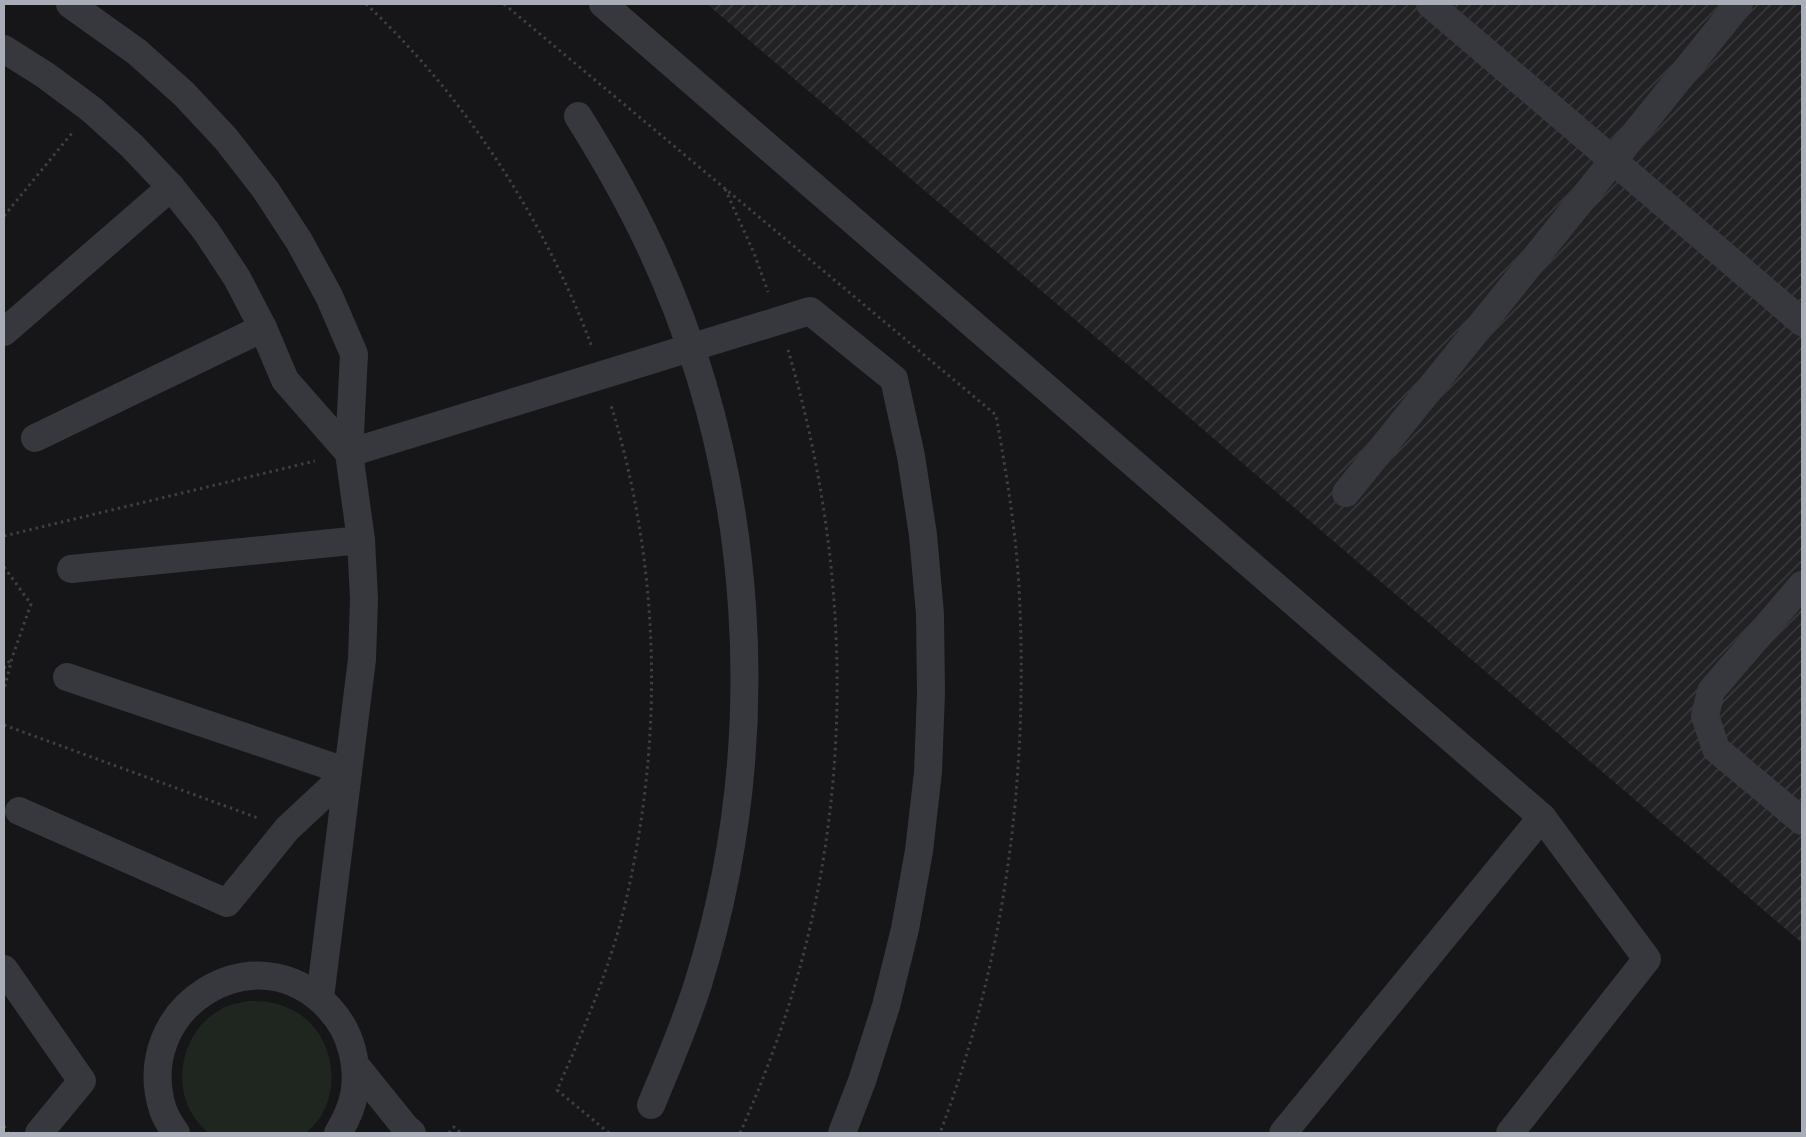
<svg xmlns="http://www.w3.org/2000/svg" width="1806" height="1137" font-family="Karla,sans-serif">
<defs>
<pattern id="industrial-furrows" width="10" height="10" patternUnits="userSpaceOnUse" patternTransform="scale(1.25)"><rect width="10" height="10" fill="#222225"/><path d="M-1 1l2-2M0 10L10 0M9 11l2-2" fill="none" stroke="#3f3f43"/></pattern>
</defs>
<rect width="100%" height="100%" fill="#161618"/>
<polygon fill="url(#industrial-furrows)" points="707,4 1802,4 1802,943"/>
<path fill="#1e261f" d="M249,1001C262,1001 274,1002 286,1007C325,1022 341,1069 326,1106C322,1117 314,1126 306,1133H208C199,1124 190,1114 186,1101C174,1064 191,1020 230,1005C236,1003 243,1002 249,1001Z"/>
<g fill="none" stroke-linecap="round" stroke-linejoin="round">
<g stroke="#3d3f44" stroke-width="3" stroke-dasharray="2.5 4" stroke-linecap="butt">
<path d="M366,4C465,96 545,221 592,347"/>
<path d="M504,4L996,415C1006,472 1016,530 1019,588C1029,773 1006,959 940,1133"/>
<polyline points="725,189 754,253 768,292"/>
<polyline points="4,216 72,133"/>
<polyline points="4,536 315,461"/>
<polyline points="4,567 31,604 12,658 4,690"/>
<polyline points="4,668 10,660"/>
<polyline points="4,725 258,818"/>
<polyline points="4,1126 8,1133"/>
<polyline points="449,1133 454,1127 461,1133"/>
<path d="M609,1133L557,1090C582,1034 606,977 622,917C664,748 662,572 611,405"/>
<path d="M740,1133C757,1095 772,1056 785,1017C856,801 852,566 788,350"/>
</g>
<g stroke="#37383d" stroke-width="28">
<polyline points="70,4 137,52 184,94 226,139 265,189 299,241 329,296 354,354 349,453 361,540 364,599 362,659 320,998"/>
<polyline points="603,4 1542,817 1647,959 1510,1133"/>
<polyline points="1430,4 1802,322"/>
<polyline points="4,49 45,75 91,109 132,146 171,187 206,231 237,278 263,328 285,380 349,453"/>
<path d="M578,116C605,159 630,203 651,248C757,476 773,744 698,984C685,1025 668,1065 651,1105"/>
<polyline points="4,332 171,187"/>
<polyline points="35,438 263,328"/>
<polyline points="349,453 810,311 894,379 911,456 923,535 930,614 931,693 928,772 919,851 905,929 886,1006 862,1081 842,1133"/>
<polyline points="1346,493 1739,4"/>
<polyline points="71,569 361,540"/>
<polyline points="1802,585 1711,691 1705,716 1716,749 1802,821"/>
<polyline points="67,677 348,772"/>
<polyline points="19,811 227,903 287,829 348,772"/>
<polyline points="4,969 82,1081 39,1133"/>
<polyline points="356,1066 406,1128 412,1133"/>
<path d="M176,1133C171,1126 166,1118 163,1110C130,1007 256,929 329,1008C340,1020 348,1034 352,1050C360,1081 355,1106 338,1133"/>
<polyline points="1283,1133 1542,817"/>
</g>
</g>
<rect width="1806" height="1137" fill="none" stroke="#a8adb8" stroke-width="10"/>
</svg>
